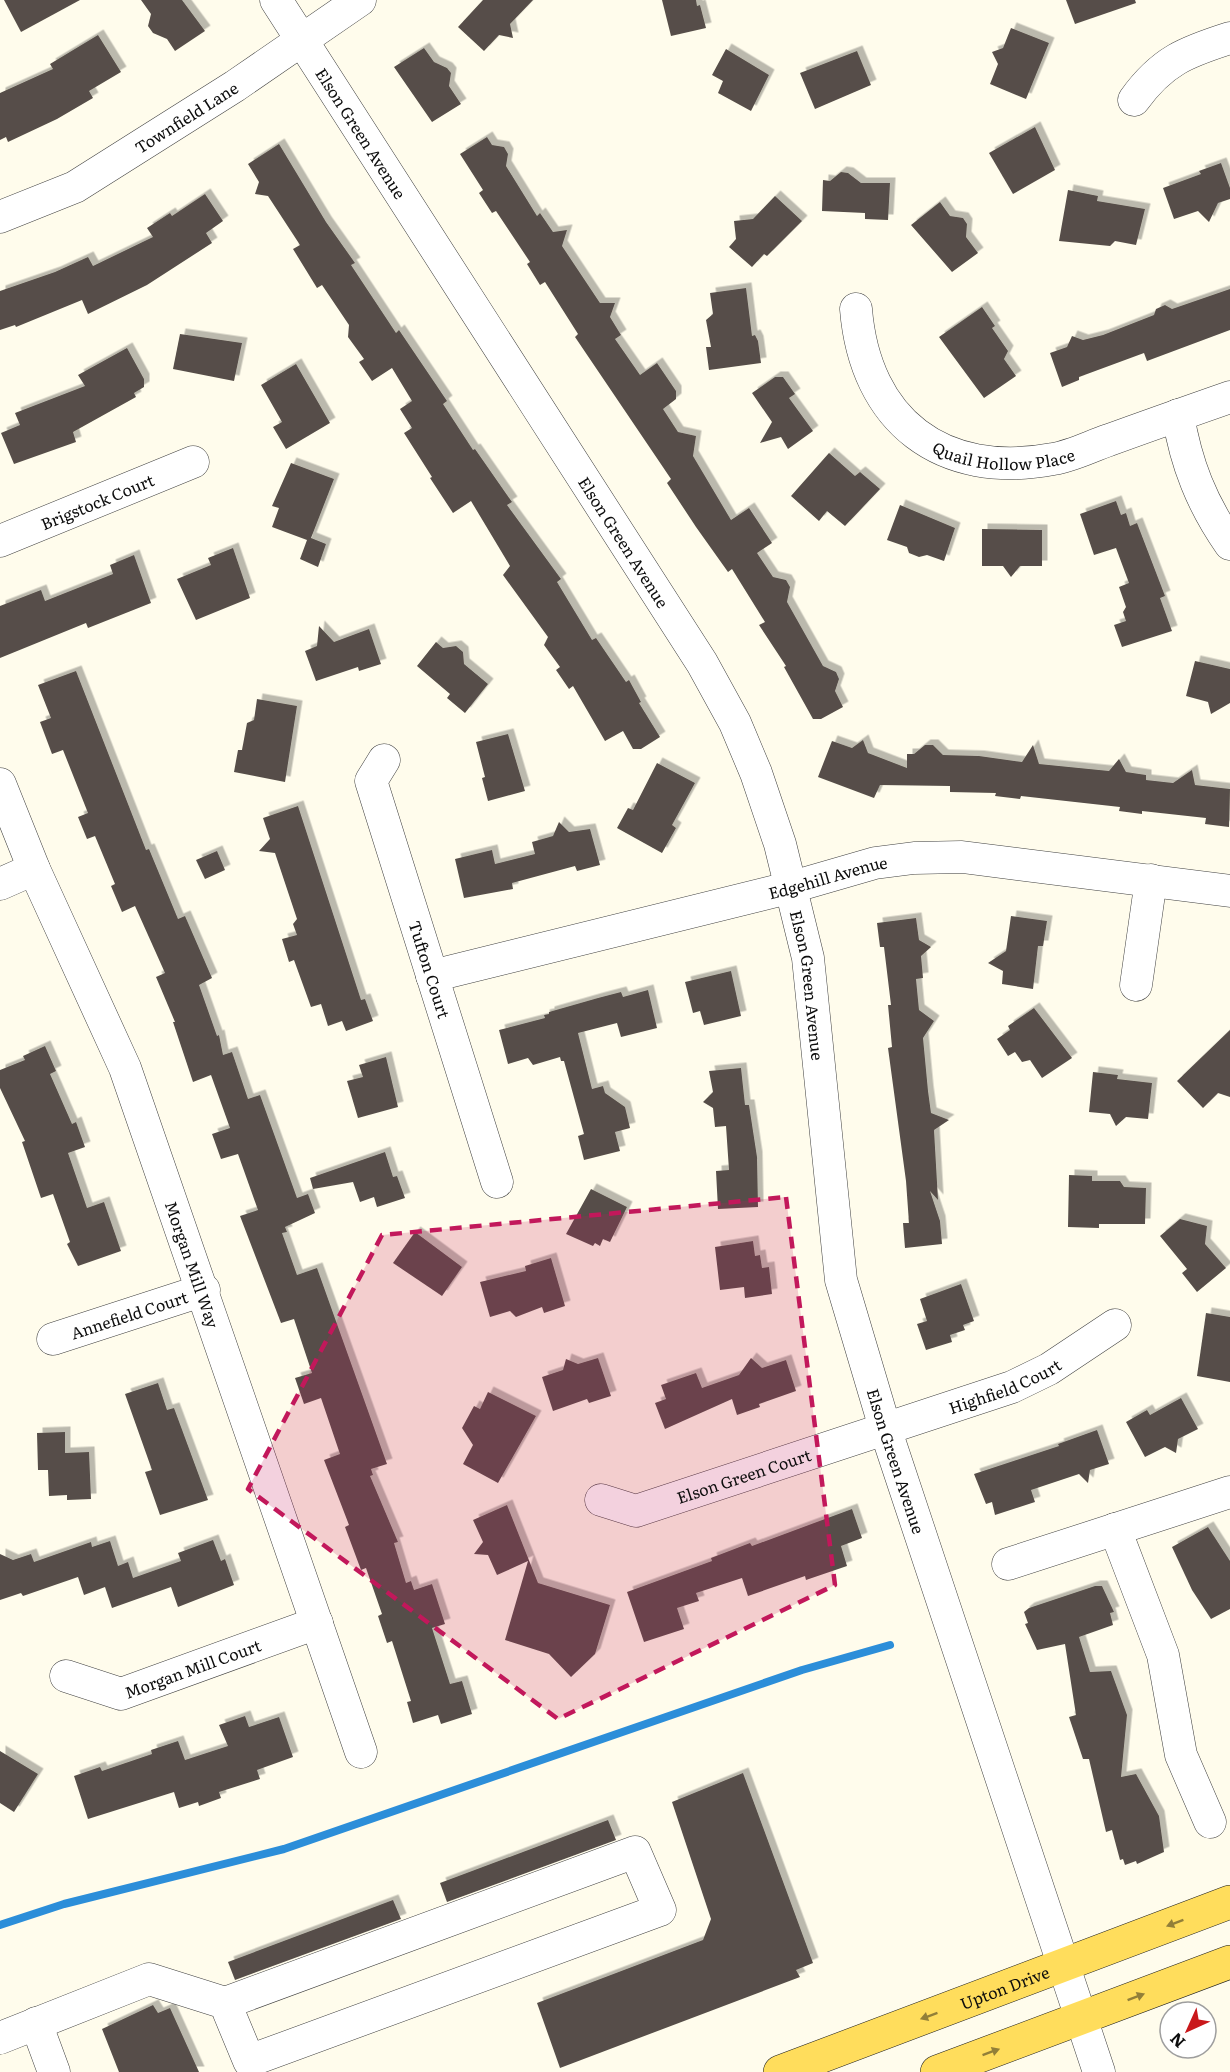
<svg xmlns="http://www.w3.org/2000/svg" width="1230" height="2072" font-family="Literata,serif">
<defs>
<filter id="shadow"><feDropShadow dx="5.5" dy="-5.5" stdDeviation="0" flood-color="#0004"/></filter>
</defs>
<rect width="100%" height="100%" fill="#fffcec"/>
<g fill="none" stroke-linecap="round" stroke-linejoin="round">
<polyline stroke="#2c8ed9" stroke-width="8" points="0,1925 64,1904 284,1849 802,1670 890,1645"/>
</g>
<g fill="#564e48" filter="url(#shadow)">
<polygon points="4,0 80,0 21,32"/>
<polygon points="141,0 182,0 205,31 175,51 167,39 153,33 148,26 151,14"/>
<polygon points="483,0 533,0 510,24 513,38 499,35 484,51 458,27"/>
<polygon points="662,0 696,0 697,6 700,5 706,28 671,36"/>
<polygon points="1066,0 1135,0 1136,3 1075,24"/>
<polygon points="1011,28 1049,43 1026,99 990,84 998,64 992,52 1003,48"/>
<polygon points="98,35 121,72 89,91 93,98 57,119 8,142 6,137 0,140 0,93 53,69 50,64"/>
<polygon points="424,48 434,62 447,68 451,73 449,86 461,104 432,122 394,67"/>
<polygon points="726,49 769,75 751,111 718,93 723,81 712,75"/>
<polygon points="857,51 871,85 815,109 800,73"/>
<polygon points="1035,127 1055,170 1013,194 989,153"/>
<polygon points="487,137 492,145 504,147 508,154 506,166 537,216 540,213 553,232 567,230 562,246 600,303 615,303 610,317 621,335 615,339 640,375 657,363 676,391 676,399 663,409 678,432 696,436 693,456 731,520 749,508 772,543 757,553 773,577 786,580 790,587 787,602 823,666 836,672 839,679 835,691 843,707 821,719 813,719 784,667 786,666 759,625 765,622 732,569 728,572 696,527 667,483 671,479 575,337 578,334 545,282 540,285 527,264 530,262 496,211 492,213 479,193 483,190 460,154"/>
<polygon points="279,144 326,222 355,263 351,265 396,333 399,330 447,401 443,404 473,450 475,449 512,502 507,505 561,579 557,582 592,640 596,638 626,682 629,680 641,702 639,703 660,737 641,749 633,749 623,731 605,741 573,686 569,689 556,670 560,667 544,645 548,637 503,575 510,566 471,501 453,513 430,478 432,477 404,433 412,428 400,409 412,401 392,368 372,381 359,362 364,359 348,337 349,325 322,285 317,288 293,249 300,245 268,196 255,194 259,182 248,164"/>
<polygon points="1221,163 1230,188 1230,199 1218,203 1209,222 1198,211 1174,219 1163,188 1201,174 1199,171"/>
<polygon points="841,172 848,173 861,183 890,183 888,220 865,219 865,213 822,211 823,180 830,181"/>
<polygon points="1068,190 1098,196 1097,201 1145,209 1136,245 1115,241 1110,246 1059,241"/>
<polygon points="205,194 223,221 206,233 212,243 147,285 88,314 82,300 16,327 15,325 0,330 0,291 55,272 88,257 93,266 153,237 147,228 170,213 172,216"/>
<polygon points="775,196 802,221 767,256 764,254 752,267 729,247 736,239 734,221 753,219"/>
<polygon points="940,202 950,216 963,218 967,224 966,237 978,253 952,272 911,225"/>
<polygon points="746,288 752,336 755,335 758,341 761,363 709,370 706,347 711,347 706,320 713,314 710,293"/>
<polygon points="1230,289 1230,330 1147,361 1144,353 1079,377 1079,380 1062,387 1050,353 1067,347 1072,336 1083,340 1103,335 1154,315 1156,309 1165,305 1172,309"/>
<polygon points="982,307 995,326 992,328 1008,351 1004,359 1016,376 984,398 939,337"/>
<polygon points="180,334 242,343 234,381 173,369"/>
<polygon points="127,348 144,379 144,387 134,393 136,397 73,432 76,442 14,464 1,433 20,425 15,413 85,386 78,375"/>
<polygon points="296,364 330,423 286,449 273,427 282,422 261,385"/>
<polygon points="775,377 783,377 795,394 789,398 813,431 788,449 781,437 760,443 772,422 752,393"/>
<polygon points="829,453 855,476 860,472 880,489 845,526 827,511 819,521 791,496"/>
<polygon points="291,463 334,479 311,538 326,544 318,567 300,559 307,540 272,527 279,508 272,506"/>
<polygon points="1116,501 1121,515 1126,513 1130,526 1137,523 1165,596 1160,598 1172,631 1122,647 1114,625 1126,621 1123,612 1126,607 1119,587 1129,583 1116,548 1094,555 1080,514"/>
<polygon points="900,505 955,528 944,561 927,555 919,557 909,553 907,547 887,540"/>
<polygon points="982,529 1042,530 1042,566 1020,566 1011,577 1003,566 982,566"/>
<polygon points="233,548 250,598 196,620 177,579 211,565 208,558"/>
<polygon points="134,555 151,603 88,628 86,623 0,658 0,606 41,590 45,601 113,574 110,565"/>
<polygon points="319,626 334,642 369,629 381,664 359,671 358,667 316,681 305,651 317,646"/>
<polygon points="436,642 443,648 456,646 463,652 464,664 488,684 465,713 447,698 450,694 417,666"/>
<polygon points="1195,661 1230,669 1230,703 1211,714 1208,702 1186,696"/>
<polygon points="76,671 146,850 149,849 178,919 185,916 212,978 199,985 217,1036 219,1035 223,1055 232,1052 248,1099 260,1095 297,1198 308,1194 315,1213 285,1227 287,1232 282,1233 297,1275 317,1268 387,1464 371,1469 373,1475 370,1476 398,1542 394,1543 406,1583 411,1581 414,1590 432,1584 445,1624 432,1628 450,1684 462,1681 472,1714 441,1724 438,1715 413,1723 407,1702 411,1701 392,1641 387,1643 378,1616 382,1614 366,1568 361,1570 345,1527 349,1525 324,1460 340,1454 321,1398 304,1404 295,1378 312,1373 294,1319 281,1323 240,1216 258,1210 238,1154 221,1159 212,1134 230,1128 211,1075 193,1082 173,1022 175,1022 156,977 165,973 135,906 122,912 111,886 115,884 95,836 87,839 78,817 88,813 63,750 52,754 40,722 51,718 38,685"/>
<polygon points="257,699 297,706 285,782 234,772 238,750 242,750 247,723 254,720"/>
<polygon points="508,734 525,791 488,801 482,778 485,777 476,742"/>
<polygon points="863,740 868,753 907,768 907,754 914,754 925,745 933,745 943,755 979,756 1022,762 1033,745 1039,764 1109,771 1119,759 1126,772 1146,775 1146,780 1173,783 1192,770 1195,785 1230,789 1229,827 1205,824 1206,818 1142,811 1142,814 1119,811 1120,807 1021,796 1020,799 995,796 996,793 950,792 950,786 880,785 874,798 818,777 832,741 852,748"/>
<polygon points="657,763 695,783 672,825 676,828 662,853 617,828 628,808 633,810"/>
<polygon points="298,806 361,1000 365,999 373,1021 346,1031 342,1021 328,1026 321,1004 311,1007 294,960 289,962 282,939 297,935 293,924 297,919 275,853 259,851 270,839 263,818"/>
<polygon points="559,822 569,832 590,829 600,865 577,871 575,866 512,883 513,889 464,898 455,859 492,850 495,864 535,854 532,842 553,836"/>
<polygon points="217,851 225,870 205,879 196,860"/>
<polygon points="1011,916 1047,921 1043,946 1038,946 1033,989 1002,984 1003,971 988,963 1006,951"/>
<polygon points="916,918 919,940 931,947 921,956 923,978 916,979 919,1010 934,1021 923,1038 928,1091 931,1113 949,1120 934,1130 938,1200 930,1191 940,1221 942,1244 905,1248 903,1223 909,1223 906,1181 888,1048 892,1047 888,1005 891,1005 884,947 880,947 877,923"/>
<polygon points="731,971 741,1016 704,1025 700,1011 693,1013 685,982"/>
<polygon points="648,990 657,1028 621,1037 617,1023 578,1033 592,1089 603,1086 605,1093 625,1107 630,1128 615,1132 620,1151 584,1160 578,1136 584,1134 564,1061 561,1061 560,1057 533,1065 528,1058 508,1064 499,1030 545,1018 544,1015 549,1014 549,1012 598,998 621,992 623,997"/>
<polygon points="1034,1008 1072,1058 1042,1078 1030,1060 1022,1062 1015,1052 1008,1056 997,1039 1010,1030 1008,1026"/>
<polygon points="1230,1030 1230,1097 1218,1093 1203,1108 1177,1081"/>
<polygon points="45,1046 56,1071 50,1074 72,1124 76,1122 85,1147 68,1153 87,1208 104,1202 121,1251 78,1266 67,1244 70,1242 53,1194 41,1198 22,1142 25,1141 0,1088 0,1070 25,1060 23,1056"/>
<polygon points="386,1057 398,1107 358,1118 347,1081 363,1077 359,1065"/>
<polygon points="741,1068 745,1105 749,1105 757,1157 758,1207 718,1209 716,1171 729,1170 726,1126 715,1127 713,1108 703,1102 713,1092 709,1071"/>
<polygon points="1093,1072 1118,1075 1117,1079 1152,1083 1148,1119 1126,1117 1116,1126 1110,1114 1089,1112"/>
<polygon points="385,1152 393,1177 397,1176 405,1198 377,1207 374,1197 360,1202 353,1182 313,1189 310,1178"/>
<polygon points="1069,1175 1092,1176 1092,1181 1120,1181 1124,1187 1146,1188 1145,1224 1099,1224 1099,1228 1068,1227"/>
<polygon points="591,1189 627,1207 610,1242 603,1239 600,1246 595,1243 593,1246 566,1234"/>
<polygon points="1180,1219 1207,1226 1205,1244 1226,1268 1197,1292 1182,1273 1187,1269 1160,1236"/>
<polygon points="415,1232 462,1267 442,1296 393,1263"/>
<polygon points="753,1241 755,1256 760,1255 762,1268 769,1267 772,1294 745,1298 744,1287 720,1290 715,1247"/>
<polygon points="551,1258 565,1306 544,1313 542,1307 516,1317 510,1311 490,1317 480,1282 526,1271 525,1266"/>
<polygon points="961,1284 974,1321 963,1325 965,1330 950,1335 952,1342 926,1350 917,1324 927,1321 920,1299"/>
<polygon points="1206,1313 1230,1317 1230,1382 1197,1376"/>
<polygon points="598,1358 611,1396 589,1403 587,1399 553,1411 542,1377 563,1370 566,1359 578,1364"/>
<polygon points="751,1358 762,1368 786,1360 796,1391 759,1404 760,1407 737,1415 732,1399 665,1429 655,1403 666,1399 661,1385 696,1373 702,1388 739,1375"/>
<polygon points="158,1383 167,1410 174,1408 208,1500 160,1515 145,1472 152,1470 125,1394"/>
<polygon points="488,1392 536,1416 498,1483 463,1464 473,1445 462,1428 474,1406 480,1409"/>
<polygon points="1181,1398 1198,1429 1178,1439 1176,1453 1165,1447 1145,1457 1126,1422 1147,1410 1150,1415"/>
<polygon points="1097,1430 1109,1464 1090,1470 1088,1483 1079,1474 1031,1490 1035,1502 995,1515 992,1502 986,1504 974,1474 1059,1446 1058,1444"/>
<polygon points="65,1432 65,1453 89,1452 91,1499 67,1500 67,1495 49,1496 48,1470 38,1470 37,1433"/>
<polygon points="507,1505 538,1583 610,1605 595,1654 571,1677 549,1654 505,1640 528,1561 497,1575 488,1555 474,1554 483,1542 473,1520"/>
<polygon points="852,1509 862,1538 841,1546 847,1566 806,1580 805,1576 748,1596 742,1578 696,1593 699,1601 677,1608 684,1629 644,1642 627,1592 712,1561 711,1558 750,1543 752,1546"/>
<polygon points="1208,1527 1230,1561 1230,1609 1211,1619 1192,1590 1172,1547"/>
<polygon points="213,1540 221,1561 225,1559 234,1585 178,1607 171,1587 112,1608 105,1587 84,1595 78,1577 23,1596 21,1593 0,1600 0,1554 13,1560 31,1554 34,1562 91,1542 92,1547 110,1541 118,1566 128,1562 133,1578 181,1561 178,1553"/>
<polygon points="1095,1586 1102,1586 1114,1612 1110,1613 1113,1625 1079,1637 1090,1672 1111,1671 1127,1715 1121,1777 1136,1774 1159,1816 1164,1852 1137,1864 1136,1861 1125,1865 1123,1859 1120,1860 1112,1830 1106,1832 1089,1759 1083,1759 1069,1717 1076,1715 1065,1644 1037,1650 1025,1624 1028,1623 1024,1612 1029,1608"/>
<polygon points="245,1716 249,1727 279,1717 293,1757 257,1770 260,1779 219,1792 221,1798 199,1806 198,1802 179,1808 174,1792 88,1819 74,1776 100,1767 102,1771 152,1754 151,1750 178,1741 185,1760 228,1746 219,1725"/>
<polygon points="0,1751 38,1774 14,1812 0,1803"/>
<polygon points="743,1773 813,1963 796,1970 800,1977 560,2068 537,2003 703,1940 711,1919 672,1802"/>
<polygon points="608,1820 616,1840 447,1902 440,1883"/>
<polygon points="393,1900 401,1919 235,1980 228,1962"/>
<polygon points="153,2005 158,2013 170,2008 199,2072 119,2072 102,2029"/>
</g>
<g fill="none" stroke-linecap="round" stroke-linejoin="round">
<g stroke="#404040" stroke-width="33">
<g id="minor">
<path id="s1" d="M276,0L702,663L735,723L756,773L780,844L808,958L841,1280L885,1428L1099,2072"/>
<path d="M1134,100C1162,61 1186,52 1230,38"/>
<path id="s2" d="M0,217L75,187L235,86L360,0"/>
<path id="s3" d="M856,309C865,421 942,480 1053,459C1072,456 1091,446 1109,440C1150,425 1190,411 1230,397"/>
<path d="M1178,415C1186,464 1202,504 1230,544"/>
<path id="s4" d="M0,541L193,462"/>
<path id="s5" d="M384,760L371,781L497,1182"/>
<path id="s6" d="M0,784L34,869L125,1068L361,1752"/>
<polyline points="0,884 34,869"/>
<path id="s7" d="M432,976L792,887L875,863L914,858L962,857L1230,891"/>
<polyline points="1136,985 1151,880"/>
<path id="s8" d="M53,1339L204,1290"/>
<path id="s9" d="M601,1500L636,1511L1012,1387L1049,1369L1115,1325"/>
<polyline points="1115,1529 1163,1655 1181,1755 1210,1822"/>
<polyline points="1008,1564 1230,1492"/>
<path id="s10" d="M66,1676L121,1694L317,1623"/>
<polyline points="36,2023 54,2072"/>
<polyline points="0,2038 149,1979 225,2003 635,1852 660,1910 249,2061 225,2003"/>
</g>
</g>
<g stroke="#1e1e1e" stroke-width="34">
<g id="major">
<path id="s11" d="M780,2072L1230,1902"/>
<polyline points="937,2072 1230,1962"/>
</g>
</g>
<use href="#minor" stroke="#fff" stroke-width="32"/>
<use href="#major" stroke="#ffdd5c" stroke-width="33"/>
</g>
<defs><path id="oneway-solid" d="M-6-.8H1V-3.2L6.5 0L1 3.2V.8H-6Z" transform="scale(1.5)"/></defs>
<g fill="#927f38">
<use href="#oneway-solid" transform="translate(1175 1923) rotate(159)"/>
<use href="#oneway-solid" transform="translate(1136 1997) rotate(-21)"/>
<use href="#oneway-solid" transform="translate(929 2016) rotate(160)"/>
<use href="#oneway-solid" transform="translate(991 2052) rotate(-20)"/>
</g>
<path fill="#c2185b" fill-opacity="0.2" stroke="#c2185b" stroke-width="4.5" stroke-dasharray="12 8" stroke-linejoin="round" d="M786,1197L835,1585L558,1719L248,1489L382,1235Z"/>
<g text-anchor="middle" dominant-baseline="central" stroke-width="6" stroke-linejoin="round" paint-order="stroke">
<g font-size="16" fill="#0d0d0d" stroke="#fff">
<text stroke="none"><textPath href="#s2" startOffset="212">Townfield Lane</textPath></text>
<text stroke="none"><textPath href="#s1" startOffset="158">Elson Green Avenue</textPath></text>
<text stroke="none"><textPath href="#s3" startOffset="236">Quail Hollow Place</textPath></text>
<text stroke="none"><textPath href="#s4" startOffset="105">Brigstock Court</textPath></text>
<text stroke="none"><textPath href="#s1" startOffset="644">Elson Green Avenue</textPath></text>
<text stroke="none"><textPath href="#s7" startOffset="408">Edgehill Avenue</textPath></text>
<text stroke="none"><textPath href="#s5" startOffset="222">Tufton Court</textPath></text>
<text stroke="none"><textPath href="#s1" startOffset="1130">Elson Green Avenue</textPath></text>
<text stroke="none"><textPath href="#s6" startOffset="518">Morgan Mill Way</textPath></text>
<text stroke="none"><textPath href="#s8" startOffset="80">Annefield Court</textPath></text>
<text stroke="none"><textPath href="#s9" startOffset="426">Highfield Court</textPath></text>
<text stroke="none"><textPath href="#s1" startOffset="1616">Elson Green Avenue</textPath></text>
<text stroke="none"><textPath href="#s9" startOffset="150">Elson Green Court</textPath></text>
<text stroke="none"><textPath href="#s10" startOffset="134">Morgan Mill Court</textPath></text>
<text stroke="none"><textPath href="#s11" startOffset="240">Upton Drive</textPath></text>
</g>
</g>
<g transform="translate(1188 2030) rotate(225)"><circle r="28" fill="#ffffff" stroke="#9e9e9e" stroke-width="1.5"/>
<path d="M0-4.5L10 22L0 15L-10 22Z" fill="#c9181b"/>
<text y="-9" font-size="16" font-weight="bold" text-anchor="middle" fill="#0d0d0d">N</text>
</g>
</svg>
